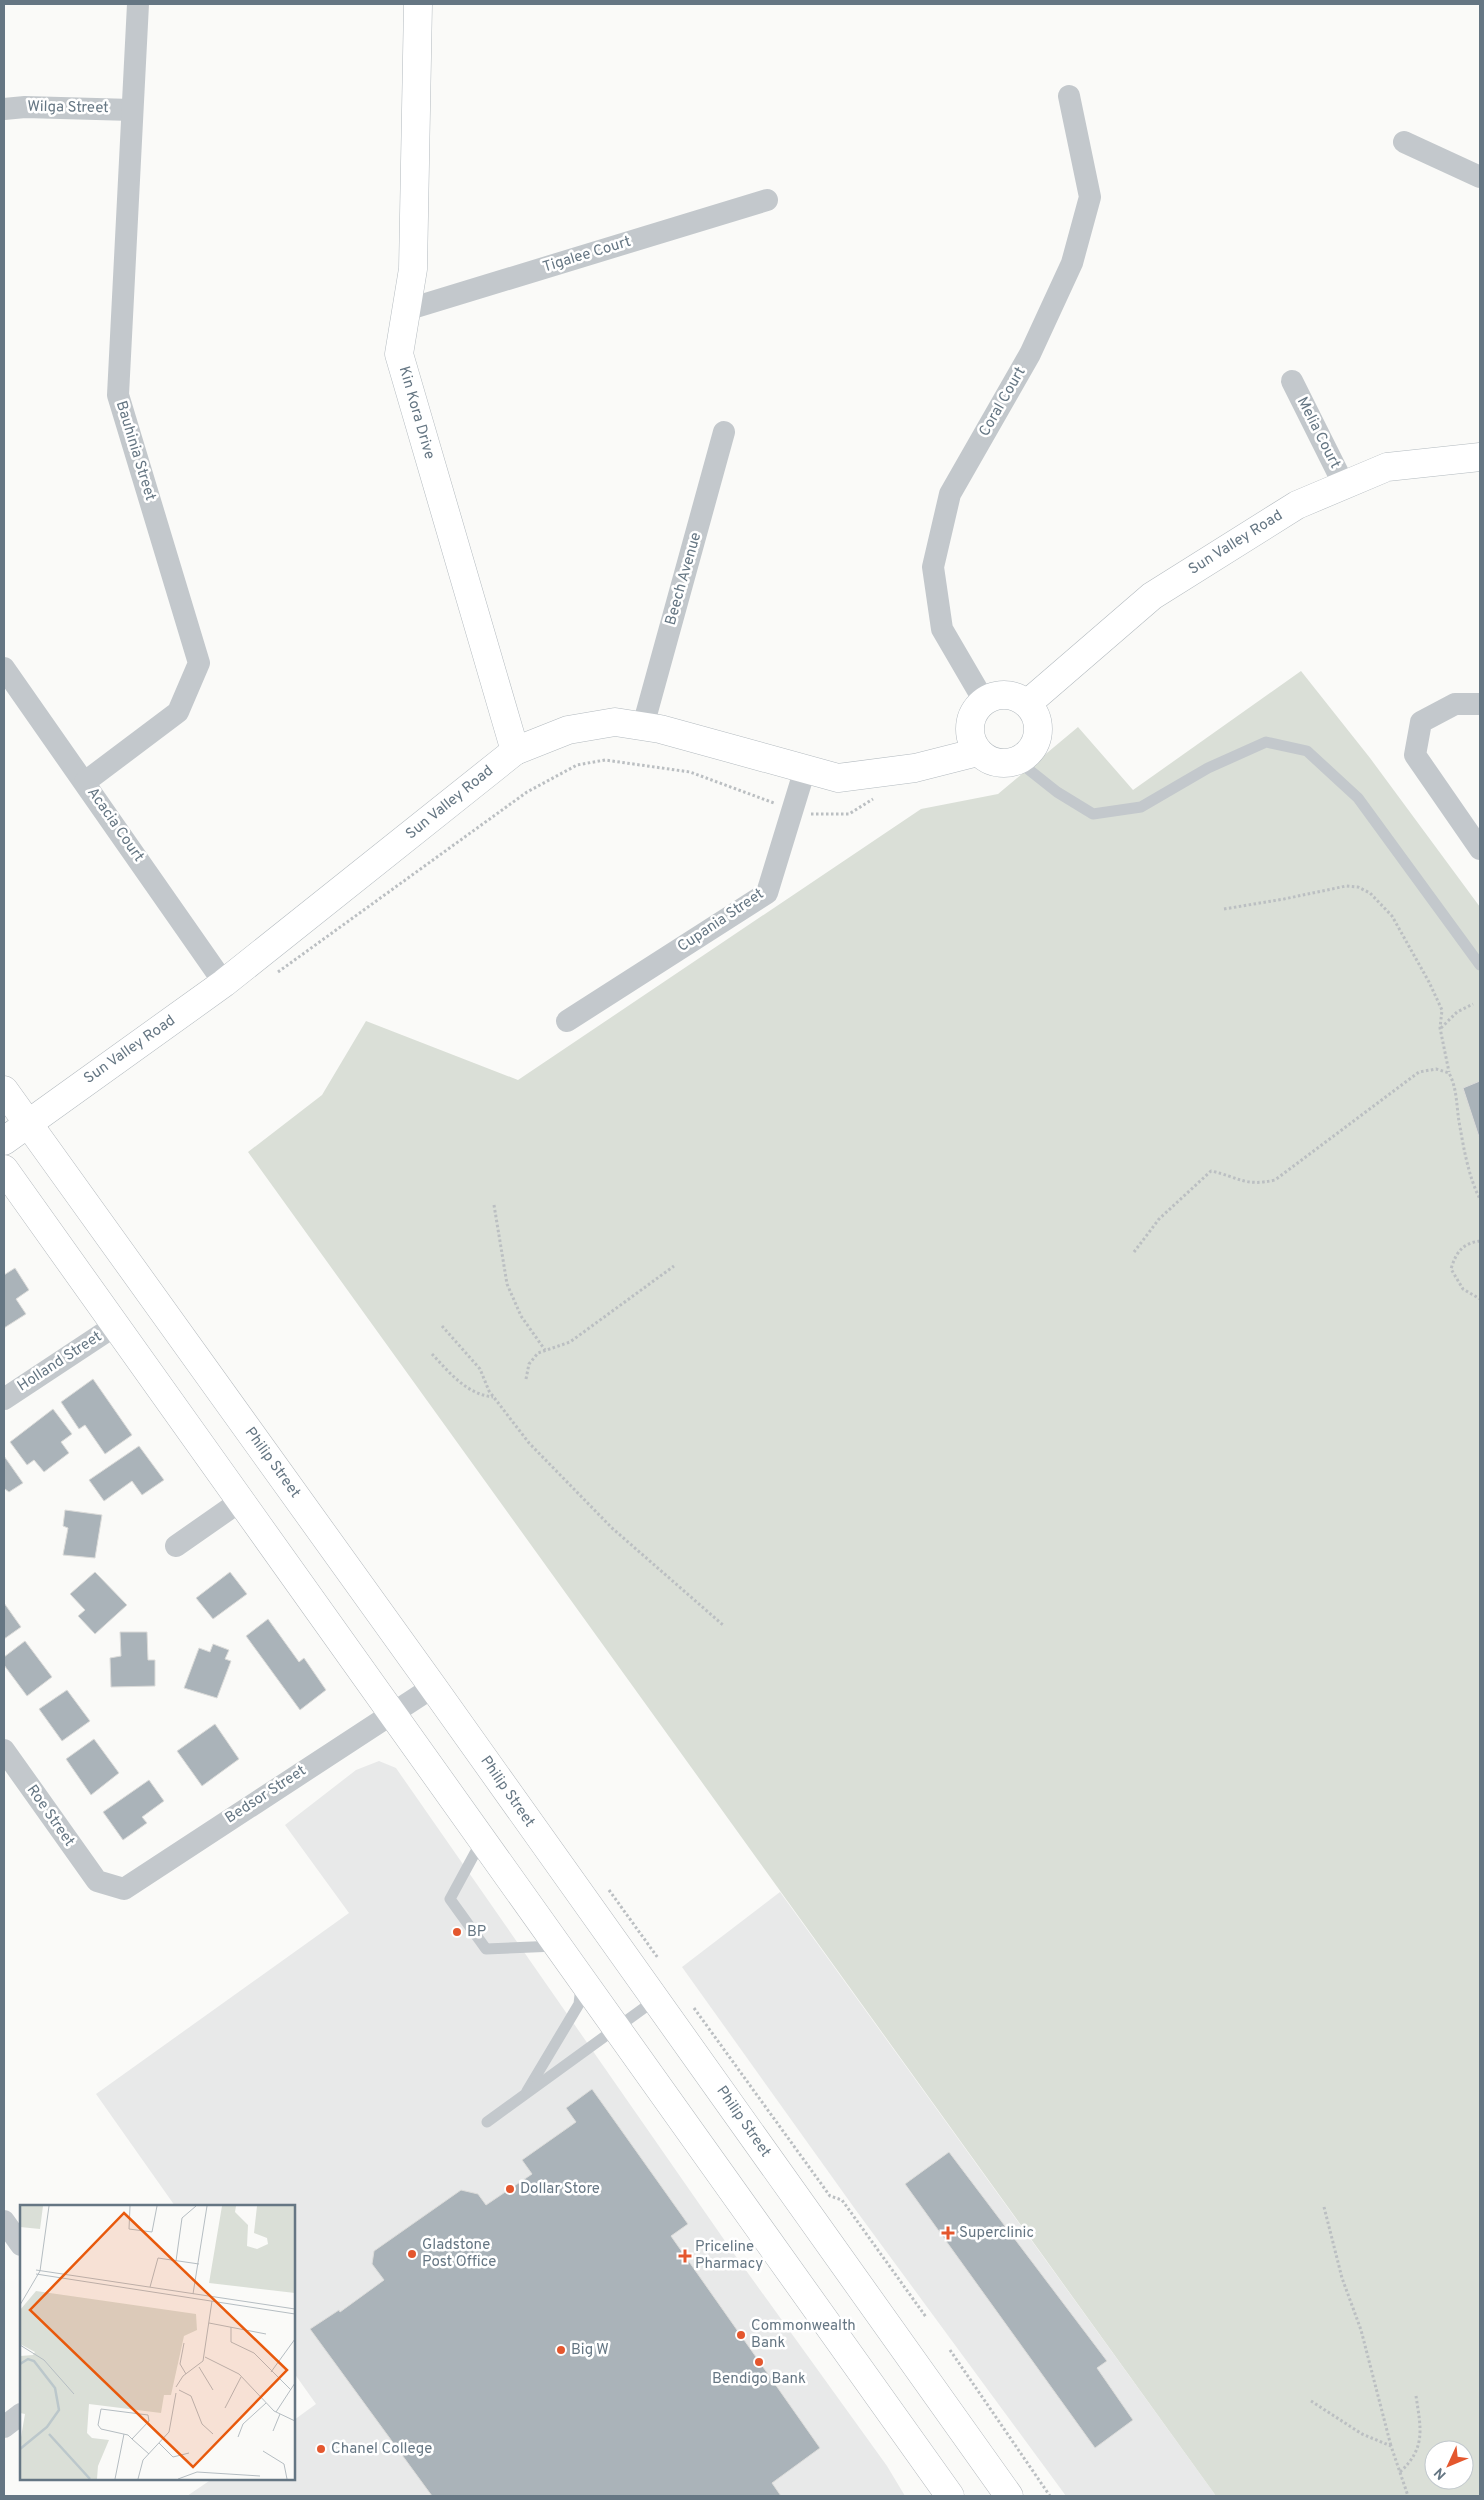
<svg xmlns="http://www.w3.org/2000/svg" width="1484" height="2500" font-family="Overpass,sans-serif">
<rect width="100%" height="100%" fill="#fafaf8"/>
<g fill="#e8e9e9">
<polygon points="379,1761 396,1768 732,2251 887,2466 905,2496 187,2496 212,2479 294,2479 294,2420 316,2404 294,2373 294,2206 175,2206 96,2094 349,1913 285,1825 356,1770"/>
<polygon points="780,1892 1216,2496 1066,2496 855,2209 682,1967"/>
</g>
<path fill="#dadfd7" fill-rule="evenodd" d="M1301,671L1370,758L1480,907V2496H1216L248,1152L322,1095L366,1021L518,1080L921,809L998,794L1078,727L1133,790ZM1434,2450H1464V2480H1434Z"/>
<g fill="#aab3b9" stroke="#dcdcda">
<polygon points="1480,1081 1480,1140 1463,1088"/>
<polygon points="15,1268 29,1290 16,1299 26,1314 4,1328 4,1275"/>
<polygon points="93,1379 132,1435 105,1454 85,1425 79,1429 61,1402"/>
<polygon points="53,1409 72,1434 61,1442 69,1453 44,1472 34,1460 27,1465 10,1442"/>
<polygon points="139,1446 164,1480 142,1495 132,1481 104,1501 89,1480"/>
<polygon points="4,1456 23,1483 9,1492 5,1489 4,1490"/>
<polygon points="65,1510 102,1515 95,1558 63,1555 68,1528 63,1526"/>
<polygon points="95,1572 127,1605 95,1634 78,1616 85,1610 70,1594"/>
<polygon points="230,1572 247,1594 213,1619 196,1598"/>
<polygon points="4,1603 21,1627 4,1639"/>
<polygon points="268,1619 299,1662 304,1658 326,1690 300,1710 246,1636"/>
<polygon points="120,1632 147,1632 148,1660 155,1660 155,1686 111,1687 110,1658 121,1656"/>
<polygon points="25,1641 52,1677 27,1696 4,1665 4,1657"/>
<polygon points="213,1644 229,1650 225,1659 231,1661 217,1698 184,1688 199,1648 210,1652"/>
<polygon points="67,1690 90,1721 62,1741 39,1709"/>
<polygon points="215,1724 239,1759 202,1786 177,1751"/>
<polygon points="94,1739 119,1773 91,1795 66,1759"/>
<polygon points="149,1780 164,1801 142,1817 147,1823 123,1840 103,1812"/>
<polygon points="592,2089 688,2224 671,2236 820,2448 772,2483 781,2496 432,2496 310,2329 339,2310 340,2312 384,2280 372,2264 374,2251 461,2190 478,2194 486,2205 532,2174 522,2160 576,2122 566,2108"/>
<polygon points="949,2152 1107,2361 1097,2368 1133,2420 1095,2448 905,2184"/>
</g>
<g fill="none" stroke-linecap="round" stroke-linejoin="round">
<g stroke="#b3babf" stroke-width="29">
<g id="secondary">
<polyline points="418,4 413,269 399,354 515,751"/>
<circle cx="1004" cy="729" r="34"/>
<polyline points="1028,703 1152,596 1297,505 1387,467 1480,457"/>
<polyline points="4,1141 224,983 515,751 568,730 615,722 660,729 838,778 915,768 978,752"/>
</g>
</g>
<g stroke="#b5babe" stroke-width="29">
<g id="primary">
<polyline points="4,1090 433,1687 1009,2496"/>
<polyline points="4,1169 950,2496"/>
</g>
</g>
<g stroke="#bbbfc2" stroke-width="3" stroke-dasharray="2.5 2.5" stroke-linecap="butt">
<polyline points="993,771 1005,769"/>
<polyline points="811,814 849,814 873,799"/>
<polyline points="1224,909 1284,899 1346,886 1358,887 1370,893 1392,916 1429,982 1442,1010 1440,1028 1449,1072"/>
<polyline points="278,972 527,792 577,765 605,760 690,772 774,803"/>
<polyline points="1441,1028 1457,1012 1473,1004"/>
<polyline points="494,1205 507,1284 521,1316 545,1350"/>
<path d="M1480,1241C1463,1243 1456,1252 1451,1269L1463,1289L1480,1299"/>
<path d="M1134,1252L1159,1219L1211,1171C1239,1177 1244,1187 1275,1180L1419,1072L1436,1069L1449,1073C1458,1090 1456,1108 1460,1127C1464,1150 1469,1178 1480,1199"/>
<polyline points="442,1326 480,1369 489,1391 529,1443 612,1528 723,1625"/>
<path d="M432,1354C449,1372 466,1394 493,1397"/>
<polyline points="526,1379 529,1364 538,1353 570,1342 674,1266"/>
<polyline points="609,1890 658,1958"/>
<polyline points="694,2008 830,2196 842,2200 926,2317"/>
<polyline points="1324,2207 1342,2278 1361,2330 1391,2446"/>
<polyline points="950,2350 1050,2496"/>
<polyline points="1311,2401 1362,2434 1391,2446 1408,2496"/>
<path d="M1400,2472C1426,2448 1421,2429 1416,2396"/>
</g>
<g stroke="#c3c8cc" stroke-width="11">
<polyline points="1018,761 1057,792 1093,814 1141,807 1208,768 1266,742 1307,751 1358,798 1480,965"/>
<polyline points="482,1840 450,1899 486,1949 556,1946"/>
<polyline points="527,2091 579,2004 581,1986"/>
<polyline points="487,2122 655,2000"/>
</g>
<g stroke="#c3c8cc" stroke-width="22">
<polyline points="4,109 25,107 132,110"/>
<polyline points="1404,142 1480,177"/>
<polyline points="406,310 767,200"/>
<polyline points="1292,381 1344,485"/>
<polyline points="4,668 224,983"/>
<polyline points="984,701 942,629 933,567 950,494 1030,354 1072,263 1090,197 1069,96"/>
<polyline points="1480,704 1455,704 1421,722 1415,755 1480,849"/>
<polyline points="643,726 724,432"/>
<polyline points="85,782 178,712 199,663 118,395 138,4"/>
<polyline points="567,1021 767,893 805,769"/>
<polyline points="4,1399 116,1325"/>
<polyline points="176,1546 239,1502"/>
<polyline points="4,1750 97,1881 124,1889 433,1687"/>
<polyline points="4,2221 21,2245"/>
<polyline points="4,2427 21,2414"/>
</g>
<use href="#secondary" stroke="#fff" stroke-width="28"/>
<use href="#primary" stroke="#fff" stroke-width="28"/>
</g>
<g fill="#e4572e" stroke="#fff" stroke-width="2">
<circle cx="457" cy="1932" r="5"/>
<circle cx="510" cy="2189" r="5"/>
<path d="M945.5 2225.5h5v5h5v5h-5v5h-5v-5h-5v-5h5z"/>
<circle cx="412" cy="2254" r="5"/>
<path d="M682.5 2248.5h5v5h5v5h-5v5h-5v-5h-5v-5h5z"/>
<circle cx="741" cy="2335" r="5"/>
<circle cx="561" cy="2350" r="5"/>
<circle cx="759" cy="2362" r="5"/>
<circle cx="321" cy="2449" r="5"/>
</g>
<g text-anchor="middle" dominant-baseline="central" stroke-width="5" stroke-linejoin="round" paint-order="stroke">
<g font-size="15" fill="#657683" stroke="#fff">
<text transform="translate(68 108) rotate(1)">Wilga Street</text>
<text transform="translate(587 255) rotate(-17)">Tigalee Court</text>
<text transform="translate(1003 402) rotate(-60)">Coral Court</text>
<text transform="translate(416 413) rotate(74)">Kin Kora Drive</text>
<text transform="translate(1318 433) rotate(63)">Melia Court</text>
<text transform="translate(135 451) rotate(73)">Bauhinia Street</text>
<text transform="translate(1236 543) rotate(-32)">Sun Valley Road</text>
<text transform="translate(684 579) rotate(-74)">Beech Avenue</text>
<text transform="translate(450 803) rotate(-39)">Sun Valley Road</text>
<text transform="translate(115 825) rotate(55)">Acacia Court</text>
<text transform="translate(721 921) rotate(-34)">Cupania Street</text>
<text transform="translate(130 1050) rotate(-35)">Sun Valley Road</text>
<text transform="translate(60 1362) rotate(-33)">Holland Street</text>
<text transform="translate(272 1463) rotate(54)">Philip Street</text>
<text transform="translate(507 1792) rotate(55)">Philip Street</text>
<text transform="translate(266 1795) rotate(-33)">Bedsor Street</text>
<text transform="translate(50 1816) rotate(55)">Roe Street</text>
<text transform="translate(743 2122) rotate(55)">Philip Street</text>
</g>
<g font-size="15" fill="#657683" stroke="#fff" text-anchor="start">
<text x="467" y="1932">BP</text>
<text x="520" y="2189">Dollar Store</text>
<text x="959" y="2233">Superclinic</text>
<text x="422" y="2245">Gladstone<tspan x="422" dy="17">Post Office</tspan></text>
<text x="695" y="2247">Priceline<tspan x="695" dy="17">Pharmacy</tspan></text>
<text x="751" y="2326">Commonwealth<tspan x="751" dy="17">Bank</tspan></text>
<text x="571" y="2350">Big W</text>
<text x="759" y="2379" text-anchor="middle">Bendigo Bank</text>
<text x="331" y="2449">Chanel College</text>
</g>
</g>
<g transform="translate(20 2205)">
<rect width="275" height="275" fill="#fafaf8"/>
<path d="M0,1H23L20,24L0,22ZM202,1H216L215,7L228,20L227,41L237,44L248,39L247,33L234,28L237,1H275V88L189,78ZM16,86L176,109L177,125L164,131L151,190H144L141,208L69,199L67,228L72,233L89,235L78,261L77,274H0V238L5,209L0,208V151L13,150L15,147L0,139V105Z" fill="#dadfd7"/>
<path fill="none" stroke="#bbc7cb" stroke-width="2.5" d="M0,159L8,154L14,156L35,183L39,205L27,222L0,244M29,229L70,274"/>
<path fill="none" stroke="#b5bdc2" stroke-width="1" d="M110,1L109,24L132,27L137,1M156,56L162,13L176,1M16,65L275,104M16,69L275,109M130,82L138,53L179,59M173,89L187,1M0,100L20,66L29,1M189,118L246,129M211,122V137L234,148L271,185M164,138L160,159L166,169M0,140L24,155L54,189M185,152L219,169L254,206L275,216M179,162L193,185M251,167L275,134M156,182L163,171L183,156L192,96M159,185L171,191L182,219L193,229M205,203L221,172M256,207L275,178M253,226L260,209M218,232L223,219L246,198M112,234L129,216L128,210L81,204L78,220L81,224L108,230L112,234L129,249M139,238L153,252L169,248M243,246L264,259L267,274M95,274L104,229M118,274L123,255L149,227L156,188M158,274L177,267L240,271"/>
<path fill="#e8590c" fill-opacity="0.15" stroke="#e8590c" stroke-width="2.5" d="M104,8L267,165L173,262L10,105Z"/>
<rect width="275" height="275" fill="none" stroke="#657683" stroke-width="2.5"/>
</g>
<rect width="1484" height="2500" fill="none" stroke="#657683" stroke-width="10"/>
<g transform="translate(1449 2465) rotate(226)"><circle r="24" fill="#ffffff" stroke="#c1c8cd"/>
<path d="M0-4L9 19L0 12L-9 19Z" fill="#e4572e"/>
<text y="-8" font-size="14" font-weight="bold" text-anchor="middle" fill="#657683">N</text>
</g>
</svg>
